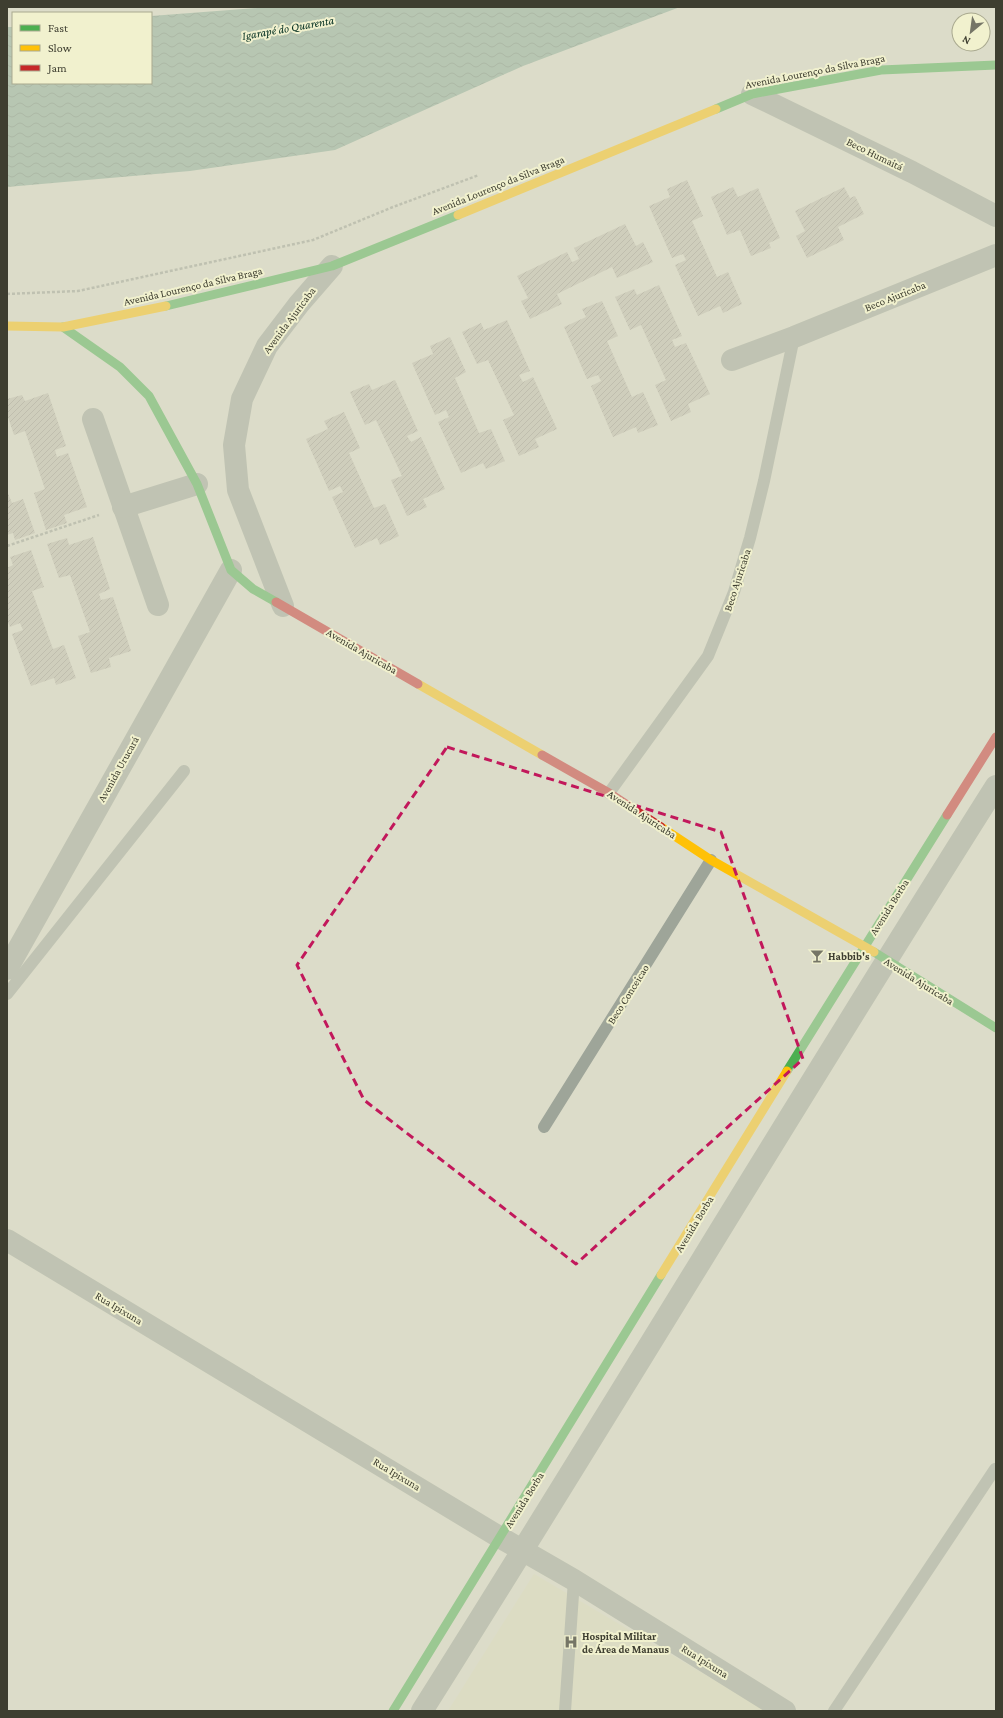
<svg xmlns="http://www.w3.org/2000/svg" width="1003" height="1718" font-family="'Crimson Pro',serif">
<defs>
<pattern id="water-waves" width="16" height="10" patternUnits="userSpaceOnUse"><rect width="16" height="10" fill="#8aab97"/><path d="M0 5q4-4 8 0t8 0" fill="none" stroke="#728d7c"/></pattern>
<pattern id="building-hatch" width="6" height="6" patternUnits="userSpaceOnUse"><rect width="6" height="6" fill="#bfbcae"/><path d="M-1 1l2-2M0 6l6-6M5 7l2-2" fill="none" stroke="#9d9a8e"/></pattern>
</defs>
<rect width="100%" height="100%" fill="#dcdcc9"/>
<polygon fill="#dcdcbc" points="534,1574 767,1711 448,1711"/>
<polygon fill="url(#water-waves)" points="270,7 680,7 523,66 335,150 190,171 7,187 7,27 13,27 13,83 151,83 151,16"/>
<g fill="url(#building-hatch)">
<polygon points="687,180 703,216 692,221 717,277 728,272 742,304 723,313 720,306 698,316 675,265 686,260 683,254 672,258 649,206 670,197 667,189"/>
<polygon points="733,187 738,197 758,188 780,238 769,243 771,248 751,256 740,230 727,235 711,197"/>
<polygon points="844,187 850,198 855,196 864,214 838,227 844,240 807,258 796,236 805,231 795,211"/>
<polygon points="625,224 636,246 643,242 653,262 617,278 612,267 557,294 562,304 530,319 521,301 528,298 517,276 567,252 572,262 579,259 574,248"/>
<polygon points="659,285 682,336 672,340 675,347 686,343 710,394 688,404 691,412 671,421 655,385 666,380 641,325 630,330 615,297 634,289 637,295"/>
<polygon points="602,301 618,336 607,341 632,397 643,392 658,425 638,433 636,427 613,437 591,386 601,381 598,375 587,379 564,327 586,317 582,309"/>
<polygon points="507,320 530,371 519,375 523,382 533,377 557,429 535,439 539,447 519,456 503,420 514,415 488,360 477,364 462,332 481,323 484,330"/>
<polygon points="450,337 466,372 455,378 479,433 491,429 505,461 486,469 483,463 461,473 438,422 449,417 446,410 435,415 412,363 433,354 430,346"/>
<polygon points="395,380 418,431 407,436 411,442 421,437 445,489 423,499 427,507 407,516 391,480 402,476 376,420 365,425 350,392 369,384 372,390"/>
<polygon points="48,393 66,446 55,450 57,457 68,453 87,507 64,515 67,523 46,530 34,493 45,489 25,431 14,435 7,414 7,399 22,395 25,401"/>
<polygon points="344,412 360,448 349,453 374,508 385,504 399,536 380,545 377,538 355,548 332,497 343,492 340,486 329,491 306,439 328,429 324,421"/>
<polygon points="7,491 12,503 23,499 35,533 15,540 13,533 7,535"/>
<polygon points="93,537 110,589 99,594 101,600 113,597 131,651 109,658 111,667 91,673 78,636 90,632 70,575 59,578 47,544 67,538 69,545"/>
<polygon points="31,550 44,587 32,591 53,649 64,645 76,678 56,685 54,678 31,686 12,634 23,630 20,623 10,627 7,620 7,568 13,565 10,557"/>
</g>
<g fill="none" stroke-linecap="round" stroke-linejoin="round">
<g stroke="#9ca095" stroke-width="2.5" stroke-dasharray="3 2" stroke-linecap="butt">
<polyline points="7,294 78,291 313,240 393,207 479,175"/>
<polyline points="7,546 99,515"/>
</g>
<g stroke="#9ea599" stroke-width="12">
<polyline points="609,793 708,656 734,592 750,538 764,481 794,337"/>
<polyline points="7,994 184,771"/>
<polyline points="544,1127 711,860"/>
<polyline points="565,1711 574,1580"/>
<polyline points="834,1711 995,1469"/>
</g>
<g stroke="#9ea599" stroke-width="22">
<polyline points="752,94 912,172 996,216"/>
<polyline points="732,360 794,337 996,255"/>
<polyline points="93,419 158,605"/>
<polyline points="123,507 197,484"/>
<polyline points="283,606 238,490 234,445 242,399 267,346 299,304 332,266"/>
<polyline points="7,969 231,570"/>
<polyline points="7,1240 501,1538 574,1580 785,1711"/>
<path d="M422,1711C616,1404 802,1092 996,786"/>
</g>
<g stroke="#4caf50" stroke-width="9">
<polyline points="716,109 752,94 881,70 996,65"/>
<polyline points="166,306 332,266 458,215"/>
<polyline points="63,327 120,367 149,396 197,484 231,570 253,589 276,602"/>
<polyline points="874,952 996,1028"/>
<polyline points="787,1071 947,815"/>
<polyline points="393,1711 661,1275"/>
</g>
<g stroke="#ffc107" stroke-width="9">
<polyline points="458,215 716,109"/>
<polyline points="7,326 63,327 166,306"/>
<polyline points="418,684 542,755"/>
<polyline points="661,827 711,860 874,952"/>
<polyline points="661,1275 787,1071"/>
</g>
<g stroke="#c62828" stroke-width="9">
<polyline points="276,602 418,684"/>
<polyline points="542,755 609,793 661,827"/>
<polyline points="947,815 996,737"/>
</g>
</g>
<path d="M0 0H1003V1718H0ZM447,747L721,832L803,1059L576,1264L364,1100L297,965Z" fill="#dcdcc9" fill-opacity=".55" fill-rule="evenodd"/>
<path fill="none" stroke="#c2185b" stroke-width="3" stroke-dasharray="8 5" stroke-linejoin="round" d="M447,747L721,832L803,1059L576,1264L364,1100L297,965Z"/>
<defs>
<g id="bar-bare" transform="scale(1.08)"><path d="M-6-5H6L.8 .8V4.5H3.5V6h-7V4.5H-.8V.8Z" fill="#757566" stroke="#f1f1ce" stroke-width="2.5" paint-order="stroke"/></g>
<g id="hospital-bare" transform="scale(1.08)"><path d="M-5-5h3v3.5h4V-5h3V5h-3V1.5h-4V5h-3Z" fill="#757566" stroke="#f1f1ce" stroke-width="2.5" paint-order="stroke"/></g>
</defs>
<g fill-rule="evenodd">
<use href="#bar-bare" x="817" y="956"/>
<use href="#hospital-bare" x="571" y="1642"/>
</g>
<g text-anchor="middle" dominant-baseline="central" stroke-width="4" stroke-linejoin="round" paint-order="stroke">
<g font-size="11" fill="#3e3e30" stroke="#f1f1ce">
<text transform="translate(815 71) rotate(-11)">Avenida Lourenço da Silva Braga</text>
<text transform="translate(875 154) rotate(26)">Beco Humaitá</text>
<text transform="translate(498 185) rotate(-22)">Avenida Lourenço da Silva Braga</text>
<text transform="translate(193 286) rotate(-13)">Avenida Lourenço da Silva Braga</text>
<text transform="translate(895 296) rotate(-22)">Beco Ajuricaba</text>
<text transform="translate(289 320) rotate(-53)">Avenida Ajuricaba</text>
<text transform="translate(737 580) rotate(-72)">Beco Ajuricaba</text>
<text transform="translate(362 651) rotate(30)">Avenida Ajuricaba</text>
<text transform="translate(118 769) rotate(-61)">Avenida Urucará</text>
<text transform="translate(642 814) rotate(33)">Avenida Ajuricaba</text>
<text transform="translate(889 907) rotate(-58)">Avenida Borba</text>
<text transform="translate(919 981) rotate(32)">Avenida Ajuricaba</text>
<text transform="translate(628 994) rotate(-58)">Beco Conceicao</text>
<text transform="translate(694 1224) rotate(-59)">Avenida Borba</text>
<text transform="translate(119 1308) rotate(31)">Rua Ipixuna</text>
<text transform="translate(397 1474) rotate(31)">Rua Ipixuna</text>
<text transform="translate(524 1500) rotate(-58)">Avenida Borba</text>
<text transform="translate(705 1661) rotate(32)">Rua Ipixuna</text>
</g>
<g font-size="11" font-weight="bold" fill="#3e3e30" stroke="#f1f1ce" text-anchor="start">
<text x="828" y="956">Habbib's</text>
<text x="582" y="1636">Hospital Militar<tspan x="582" dy="13">de Área de Manaus</tspan></text>
</g>
<g font-size="12" font-style="italic" fill="#083324" stroke="#f1f1ce">
<text transform="translate(288 28) rotate(-10)">Igarapé do Quarenta</text>
</g>
</g>
<rect width="1003" height="1718" fill="none" stroke="#3e3e30" stroke-width="16"/>
<rect x="12" y="12" width="140" height="72" fill="#f1f1ce" stroke="#a9a98f"/>
<rect x="20" y="25" width="20" height="6" fill="#4caf50" stroke="#a9a98f"/>
<text x="48" y="32" font-size="12" fill="#3e3e30">Fast</text>
<rect x="20" y="45" width="20" height="6" fill="#ffc107" stroke="#a9a98f"/>
<text x="48" y="52" font-size="12" fill="#3e3e30">Slow</text>
<rect x="20" y="65" width="20" height="6" fill="#c62828" stroke="#a9a98f"/>
<text x="48" y="72" font-size="12" fill="#3e3e30">Jam</text>
<g transform="translate(971 32) rotate(209)"><circle r="19" fill="#f1f1ce" stroke="#a9a98f"/>
<path d="M0-3L7 15L0 10L-7 15Z" fill="#757566"/>
<text y="-6" font-size="11" font-weight="bold" text-anchor="middle" fill="#3e3e30">N</text>
</g>
</svg>
